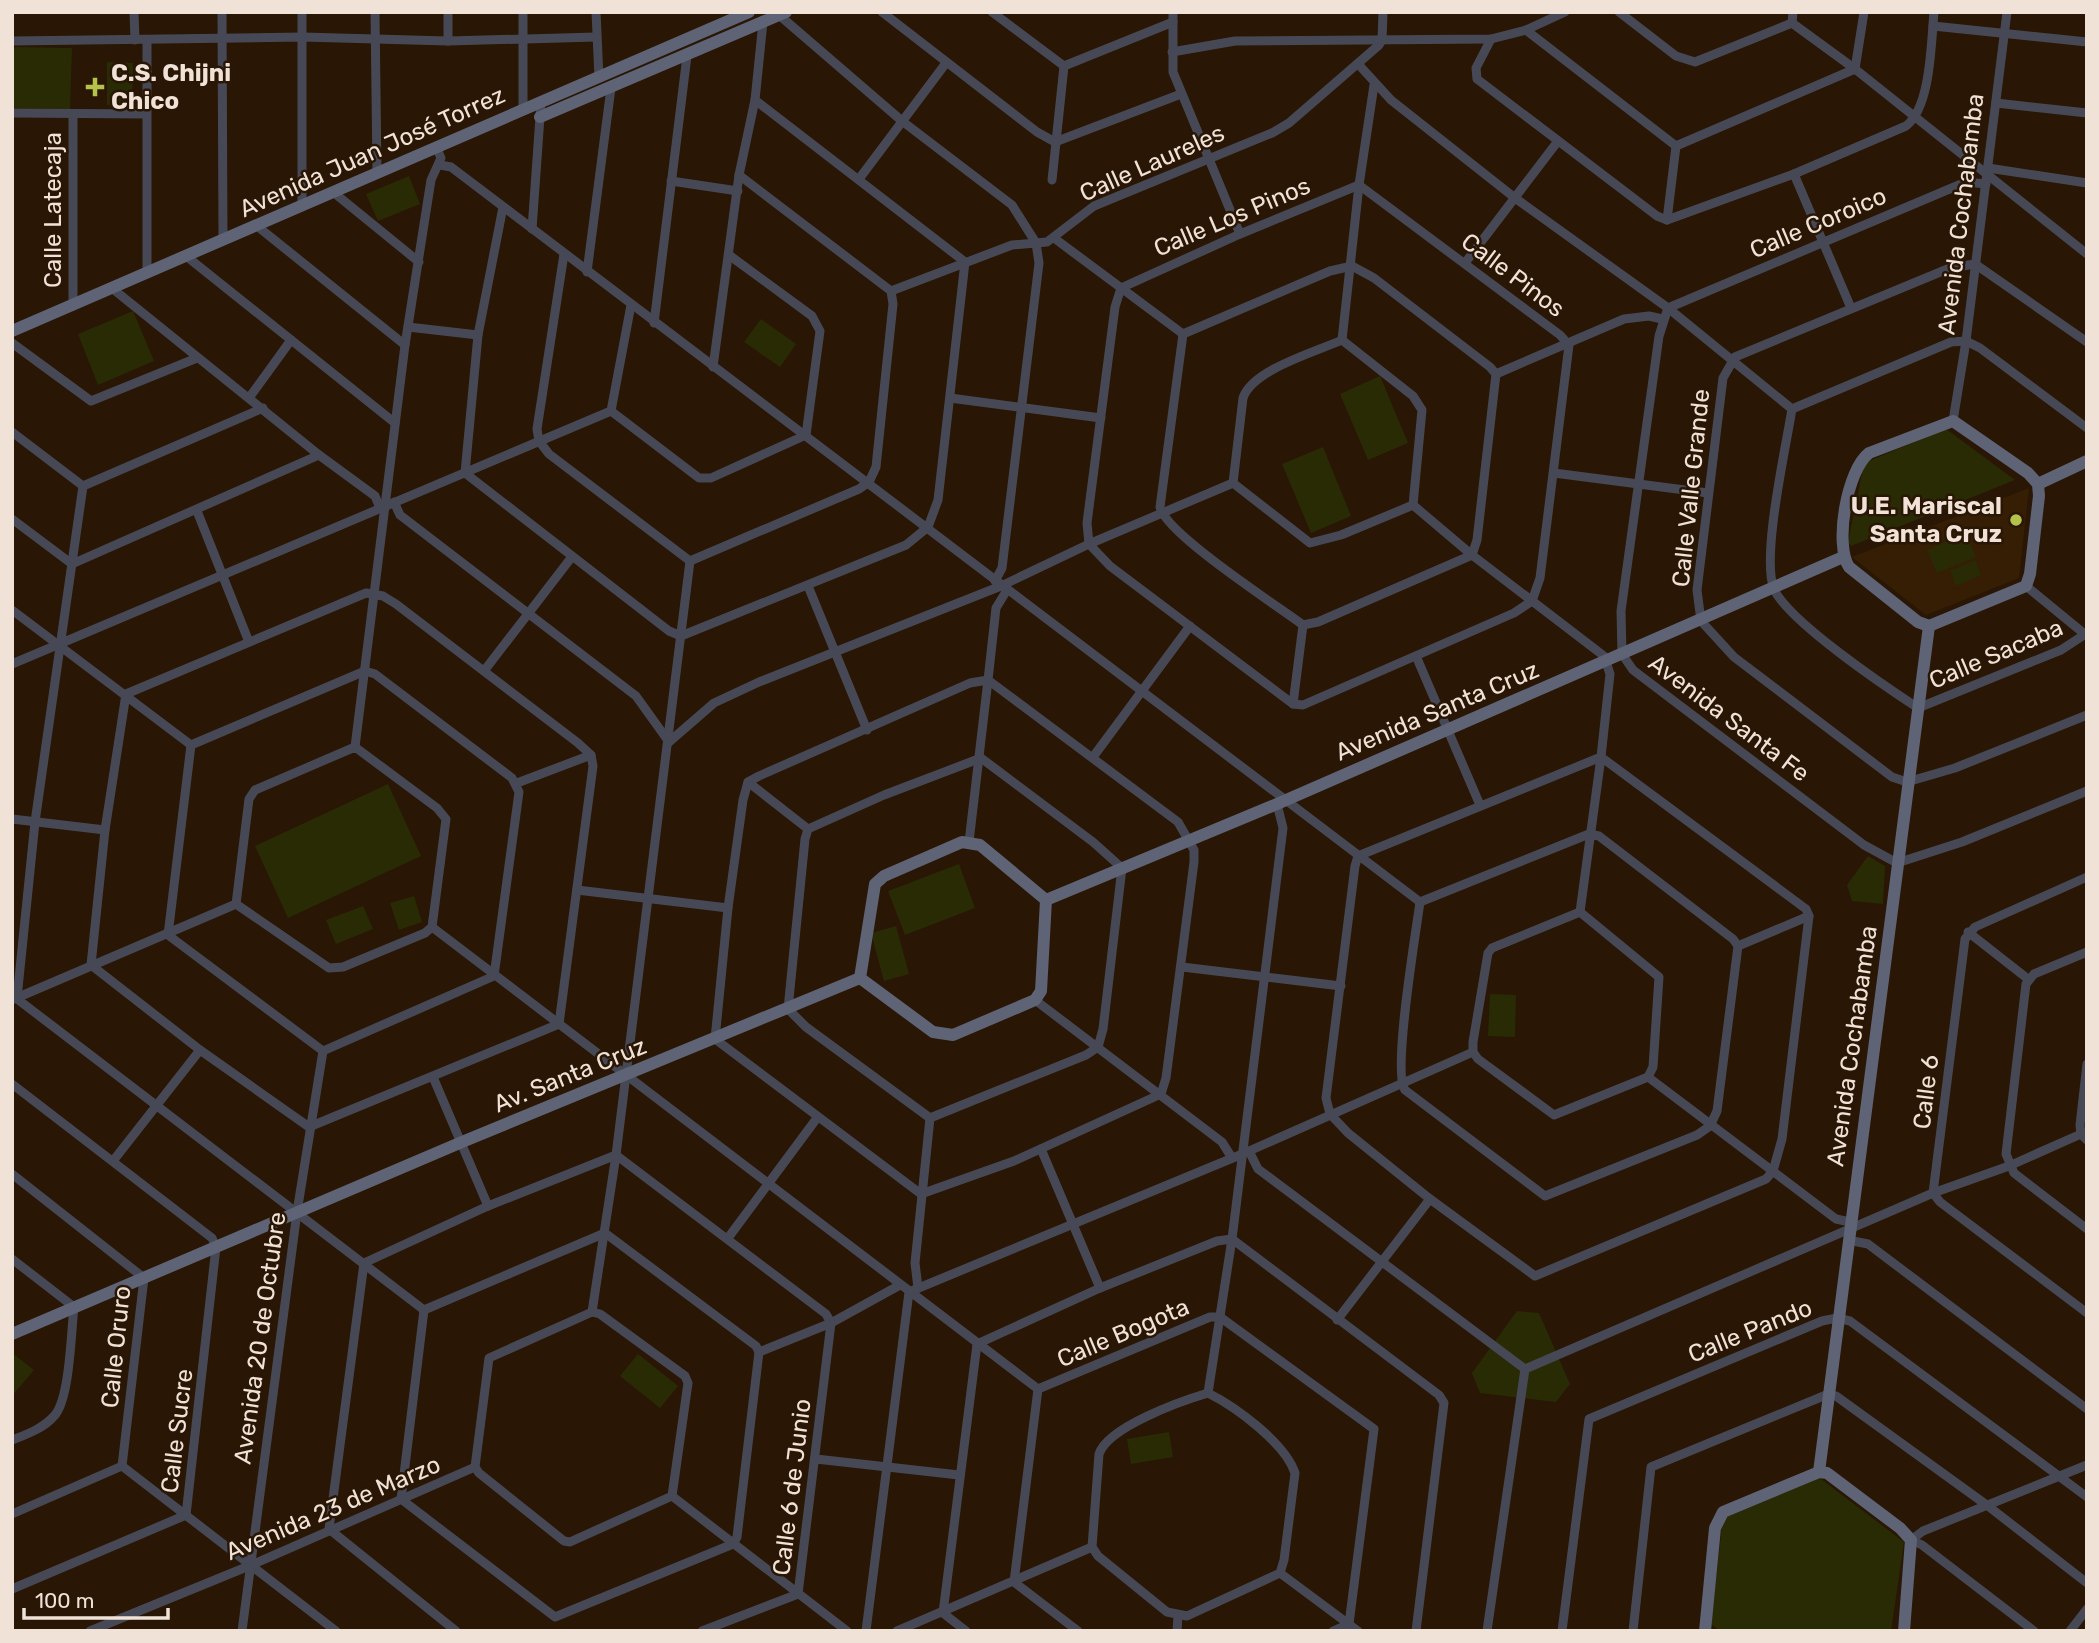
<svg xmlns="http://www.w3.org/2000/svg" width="2099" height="1643" font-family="Rubik,sans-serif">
<rect width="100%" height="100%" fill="#291604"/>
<polygon fill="#361e04" points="2029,488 2019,578 1926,615 1852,557"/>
<g fill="#292b05">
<polygon points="12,47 72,48 70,109 12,108"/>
<polygon points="107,62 133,63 132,105 107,105"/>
<polygon points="409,176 420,204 378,221 366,194"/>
<polygon points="133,311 154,361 98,385 78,334"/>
<polygon points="761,319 796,344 780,367 744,342"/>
<polygon points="1380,376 1408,443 1368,460 1340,394"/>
<polygon points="1946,429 2015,480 1851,546 1848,542 1864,463"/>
<polygon points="1323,447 1351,516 1311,533 1282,464"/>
<polygon points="1965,533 1976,557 1937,573 1927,550"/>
<polygon points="1975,560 1981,575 1956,586 1950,571"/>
<polygon points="388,784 421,856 288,918 255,846"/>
<polygon points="1868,856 1885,866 1883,904 1852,901 1847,885"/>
<polygon points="959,864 975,908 905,935 888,891"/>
<polygon points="414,896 422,922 399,930 390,903"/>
<polygon points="363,906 373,929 336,944 326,920"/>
<polygon points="896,926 909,974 884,981 871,933"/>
<polygon points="1490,994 1516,995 1515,1037 1488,1036"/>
<polygon points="1517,1311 1539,1313 1570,1384 1556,1402 1480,1393 1472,1373"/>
<polygon points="12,1353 34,1370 12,1396"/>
<polygon points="638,1354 678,1386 660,1408 620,1376"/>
<polygon points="1169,1432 1173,1457 1131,1464 1127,1439"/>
<polygon points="1817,1476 1904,1542 1891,1631 1720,1631 1711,1624 1723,1517"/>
</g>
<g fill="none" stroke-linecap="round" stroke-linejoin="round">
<g stroke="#464955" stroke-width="9">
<polyline points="134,12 135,40"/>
<polyline points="222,12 223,240"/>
<polyline points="302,12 302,206"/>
<polyline points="375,12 377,174"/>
<polyline points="448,12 448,41"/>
<polyline points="596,12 599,78"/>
<polyline points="882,12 1037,132 1055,142 1181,94"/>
<polyline points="992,12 1064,66 1173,22"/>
<polyline points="1173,12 1173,72 1240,234"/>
<polyline points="1619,12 1676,56 1695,62 1792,23"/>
<polyline points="779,15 902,121 1012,205 1036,243 1039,263 1002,568 995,581"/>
<polyline points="1792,23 1855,69 2087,254"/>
<polyline points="1792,23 1793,12"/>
<polyline points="1933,26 2087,42"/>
<polyline points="1526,30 1676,146 1855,69 1864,12"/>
<path d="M1491,39L1476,68L1477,79L1657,216L1667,220L1794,174L1906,126C1931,107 1931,43 1934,12"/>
<polyline points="147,40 147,274"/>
<polyline points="12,41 303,37 448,41 596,37"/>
<polyline points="1172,52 1235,41 1491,39 1526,30 1565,12"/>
<polyline points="1359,65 1391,100 1515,198 1668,308 1792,409"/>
<polyline points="1996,103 2087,113"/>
<polyline points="523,110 523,12"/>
<polyline points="12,113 146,114"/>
<polyline points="73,114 73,306"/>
<polyline points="440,165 451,167 1420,902"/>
<polyline points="1988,168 2087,183"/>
<polyline points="1794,174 1851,308"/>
<polyline points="859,179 946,63"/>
<polyline points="1052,180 1064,66"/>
<polyline points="671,181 738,191"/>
<polygon points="1359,185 1560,335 1569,345 1540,578 1532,601 1514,613 1303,705 1293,704 1110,566 1089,544 1087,523 1115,307 1121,288 1240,234"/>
<polyline points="333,192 419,262"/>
<polyline points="503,207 478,335 465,473 669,631 681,636 906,545 928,527 938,500 965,262 755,100"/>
<polyline points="1667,220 1676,146"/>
<polyline points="257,226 405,345"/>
<polyline points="532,229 541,103"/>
<polyline points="1054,238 1183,334"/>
<polyline points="564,254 537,429 539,441 549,454 690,561"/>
<polyline points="186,256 395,423"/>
<polyline points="1465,263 1558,141"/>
<path d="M1352,266L1374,278L1490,367L1496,374L1477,540L1472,555L1318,622L1303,625C1276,605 1165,533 1160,507L1183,334L1330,271Z"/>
<polyline points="587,272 611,88"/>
<polyline points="113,289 319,455 375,496 380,508"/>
<polyline points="891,291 1012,245 1047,242 1094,206 1272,133 1289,123 1379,45 1382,40 1383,12"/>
<polyline points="631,305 611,411 699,478 711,478 806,435 820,331 812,316 729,255"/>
<polyline points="1668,308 1659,336 1621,611 1622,654 1633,670 1864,845 1897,863 1962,842 2087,791"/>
<polyline points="1668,308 1966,182 1986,184"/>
<polyline points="654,323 687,56"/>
<polyline points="408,327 478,335"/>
<path d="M1342,340L1413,396L1422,410L1413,505L1341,535L1310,543L1233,483L1243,398C1252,370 1315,352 1342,340Z"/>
<polyline points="1342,340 1359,185 1374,85"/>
<polyline points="2087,342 1975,264 1950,268 1735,357 1723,378 1697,590 1701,621 1734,657 1892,777 1907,782 1955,768 2087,715"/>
<polyline points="12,343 91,401 197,358"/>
<polyline points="713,367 739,175 755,100 763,22"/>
<polyline points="1496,374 1624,319 1649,316 1662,319"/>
<polyline points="249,398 291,340"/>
<polyline points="950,398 1101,418"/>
<polyline points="1953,421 1966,341 2007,12"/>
<path d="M2087,428L1980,348L1966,341L1951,342L1792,409C1786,447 1761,557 1774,589C1788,621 1886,687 1918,708L2061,650L2087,633"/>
<polyline points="12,432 83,486"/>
<polyline points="1554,473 1708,493"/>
<polyline points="83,486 263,408"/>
<polyline points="394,502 400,515 636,696 669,742"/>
<polyline points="1413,505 1472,555 1604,656 1610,674 1601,757 1806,909 1809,916 1782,1139 1773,1171 1766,1179 1535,1276 1430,1199 1348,1133 1330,1114 1326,1098 1355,866 1358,856 1601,757 1580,912"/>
<polyline points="197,511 249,642"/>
<polyline points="12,519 72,564 319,455"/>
<polyline points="690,561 859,489 869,482 876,467 893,304 891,291 739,175"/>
<polyline points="808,586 867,730"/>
<polyline points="2026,586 2087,636"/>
<polygon points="366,593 383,596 396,604 578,743 591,755 593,766 559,1024 309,1127 200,1050 91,965 105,830 126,694"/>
<polyline points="12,610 191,745"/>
<polyline points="1416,656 1480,805"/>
<polyline points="12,664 611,411"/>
<polygon points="365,671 375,674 512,778 519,792 494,976 323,1051 168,935 191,745"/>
<polyline points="484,671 571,558"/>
<polyline points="988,680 1178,822 1194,850 1194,862 1166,1078 1161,1094 1014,1161 921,1194 715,1039 728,908 743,800 748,782 759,776 970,683 988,680 996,608 1007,590"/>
<polyline points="1293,704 1303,625"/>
<polyline points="669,742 714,703 759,682 1001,586 1089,544 1233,483"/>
<polygon points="355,747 437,808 446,819 432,927 425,933 343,967 329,968 236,904 249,799 255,790"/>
<polyline points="355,747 405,345 431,180 441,158 436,147"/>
<polyline points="1093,757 1190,626"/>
<polyline points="748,782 808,829"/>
<polyline points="517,783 591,755"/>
<polyline points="12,819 105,830"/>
<path d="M1589,834L1599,836L1733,939L1738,946L1717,1111L1710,1126L1697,1135L1545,1196L1405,1090C1392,1073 1416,932 1420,902Z"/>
<polyline points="969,842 988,680"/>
<polyline points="2087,877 1975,927 1965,939 1933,1193 1940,1202 2087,1313"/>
<polyline points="577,890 728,908"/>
<polygon points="1580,912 1659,977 1653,1067 1648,1077 1554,1115 1478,1059 1473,1052 1473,1042 1488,953 1492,948"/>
<polyline points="432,927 1038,1389"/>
<polyline points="1968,932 2028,979"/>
<polyline points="1738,946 1809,916"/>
<polyline points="2087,952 2034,974 2026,984 2006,1154 2014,1173 2087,1229"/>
<polyline points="1182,967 1341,986"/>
<polyline points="12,995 424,1310"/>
<polyline points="17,998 35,822 83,486"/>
<polyline points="14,999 236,904"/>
<polyline points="1035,1000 1222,1142 1232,1158"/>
<polyline points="2087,1064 2080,1125 2081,1134 2087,1140"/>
<polyline points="433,1077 488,1206"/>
<polyline points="1648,1077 1836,1219 1850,1222"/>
<polyline points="12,1084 212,1238 216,1247 186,1515 12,1589"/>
<polyline points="930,1118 806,1027 788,1009 805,839 808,829 884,795 981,758"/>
<polyline points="930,1118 1086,1055 1098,1047 1103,1029 1122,868 1093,842 981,758"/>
<polyline points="1041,1149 1100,1288"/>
<polyline points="1249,1151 1258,1169 1525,1369"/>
<polyline points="113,1161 200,1050"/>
<polyline points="12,1174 144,1278 122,1466 12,1514"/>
<polygon points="605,1233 756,1346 759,1352 737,1537 733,1544 555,1617 401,1499 424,1310"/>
<polyline points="728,1238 817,1118"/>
<polyline points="1848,1240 1868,1244 2087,1409"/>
<path d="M12,1259L74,1307C71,1332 70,1397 55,1415C44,1428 28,1434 12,1440"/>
<polyline points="918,1288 915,1263 930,1118"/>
<polyline points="592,1312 616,1155 690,561"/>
<polygon points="592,1312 600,1314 685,1376 688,1383 672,1496 570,1542 564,1541 479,1473 475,1467 489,1358"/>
<polyline points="1337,1320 1430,1199"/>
<polyline points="759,1352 831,1323 900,1285"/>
<polyline points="1038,1389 1210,1317 1220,1317 1374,1429 1349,1624 1333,1631"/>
<polyline points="1038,1389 1014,1582 1078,1631"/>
<path d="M1208,1393C1236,1407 1285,1443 1295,1473L1284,1560L1280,1573L1187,1616L1167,1612L1098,1556L1092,1547L1099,1454C1108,1427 1181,1401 1208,1393Z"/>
<polyline points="1208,1393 1232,1239 1283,828 1277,804"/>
<polyline points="816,1459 959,1475"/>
<polyline points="122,1466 336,1631"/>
<polyline points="672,1496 847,1631"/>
<polyline points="1280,1573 1358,1631"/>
<polyline points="90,1631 249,1566 475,1467"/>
<polyline points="242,1631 297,1212 323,1051"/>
<polyline points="456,1631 329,1529 364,1263 488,1206 616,1155 826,1314 831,1323"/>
<polyline points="702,1631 798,1594 831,1323"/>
<polyline points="866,1631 909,1292 1240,1155 1473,1052"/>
<polyline points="897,1631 1092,1547"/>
<polyline points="966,1631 943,1613 977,1344 1100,1288 1217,1241 1232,1239 1439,1395 1444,1403 1416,1631"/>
<polyline points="1177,1631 1178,1616"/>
<polyline points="1487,1631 1525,1369 1933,1193 2009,1166 2081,1134"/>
<polyline points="1562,1631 1589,1419 1822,1321 1837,1318 1850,1321 2087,1497"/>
<polyline points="1633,1631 1651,1467 1826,1395 1836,1396 1988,1506 2087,1583"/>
<polyline points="2034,1631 1922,1545 1911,1540 1923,1531 2087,1465"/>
<polyline points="2070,1631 2087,1609"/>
</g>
<g stroke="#5e6375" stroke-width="12">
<polyline points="540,117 786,12"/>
<polyline points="12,331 749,12"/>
<path d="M1953,421L2028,473L2038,484L2039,496L2030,574L2026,586L1929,626L1918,622L1849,567C1834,544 1847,470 1869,453Z"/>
<polyline points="2038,484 2087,461"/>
<polygon points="962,842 980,845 1046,900 1041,991 1035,1000 953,1035 933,1032 860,978 875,884 884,876"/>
<polyline points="1046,900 1277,804 1843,557"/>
<polyline points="12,1334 462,1142 860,978"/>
<polyline points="1819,1472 1929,626"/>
<polyline points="1705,1631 1715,1528 1723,1512 1819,1472 1827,1473 1900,1528 1911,1540 1904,1631"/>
</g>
</g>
<g fill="#b4c24b" stroke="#291604" stroke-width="2.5">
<path d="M91.5 76.5h7v7h7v7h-7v7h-7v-7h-7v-7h7z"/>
<circle cx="2016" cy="520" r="7"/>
</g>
<g text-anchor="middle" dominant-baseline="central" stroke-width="5" stroke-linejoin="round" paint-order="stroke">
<g font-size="24" font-weight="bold" fill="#f0e2d7" stroke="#291604" text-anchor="start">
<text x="111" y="73">C.S. Chijni<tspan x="111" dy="28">Chico</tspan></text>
<text x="2002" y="506" text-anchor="end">U.E. Mariscal<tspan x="2002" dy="28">Santa Cruz</tspan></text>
</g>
<g font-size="24" fill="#f0e2d7" stroke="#291604">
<text transform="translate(372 152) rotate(-24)">Avenida Juan José Torrez</text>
<text transform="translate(1152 163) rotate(-24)">Calle Laureles</text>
<text transform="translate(53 210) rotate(-90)">Calle Latecaja</text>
<text transform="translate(1961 214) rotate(-83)">Avenida Cochabamba</text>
<text transform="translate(1232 217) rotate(-23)">Calle Los Pinos</text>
<text transform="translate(1818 223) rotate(-23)">Calle Coroico</text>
<text transform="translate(1513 275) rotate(37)">Calle Pinos</text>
<text transform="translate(1691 488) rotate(-84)">Calle Valle Grande</text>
<text transform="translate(1996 654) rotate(-23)">Calle Sacaba</text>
<text transform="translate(1437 711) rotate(-23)">Avenida Santa Cruz</text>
<text transform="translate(1729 718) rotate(37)">Avenida Santa Fe</text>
<text transform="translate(1852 1046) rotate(-82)">Avenida Cochabamba</text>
<text transform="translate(570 1075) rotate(-22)">Av. Santa Cruz</text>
<text transform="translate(1926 1092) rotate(-83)">Calle 6</text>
<text transform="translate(1750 1331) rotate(-22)">Calle Pando</text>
<text transform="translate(1123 1333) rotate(-23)">Calle Bogota</text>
<text transform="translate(260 1338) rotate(-82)">Avenida 20 de Octubre</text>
<text transform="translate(116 1347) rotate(-84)">Calle Oruro</text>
<text transform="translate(177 1431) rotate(-83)">Calle Sucre</text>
<text transform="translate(792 1487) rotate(-83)">Calle 6 de Junio</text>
<text transform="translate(333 1508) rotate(-23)">Avenida 23 de Marzo</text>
</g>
</g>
<rect width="2099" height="1643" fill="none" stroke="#f0e2d7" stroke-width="28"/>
<path d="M24 1608v10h144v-10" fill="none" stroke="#f0e2d7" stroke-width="3.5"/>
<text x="35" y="1608" font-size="21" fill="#f0e2d7" stroke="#291604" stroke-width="5" paint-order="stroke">100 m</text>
</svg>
